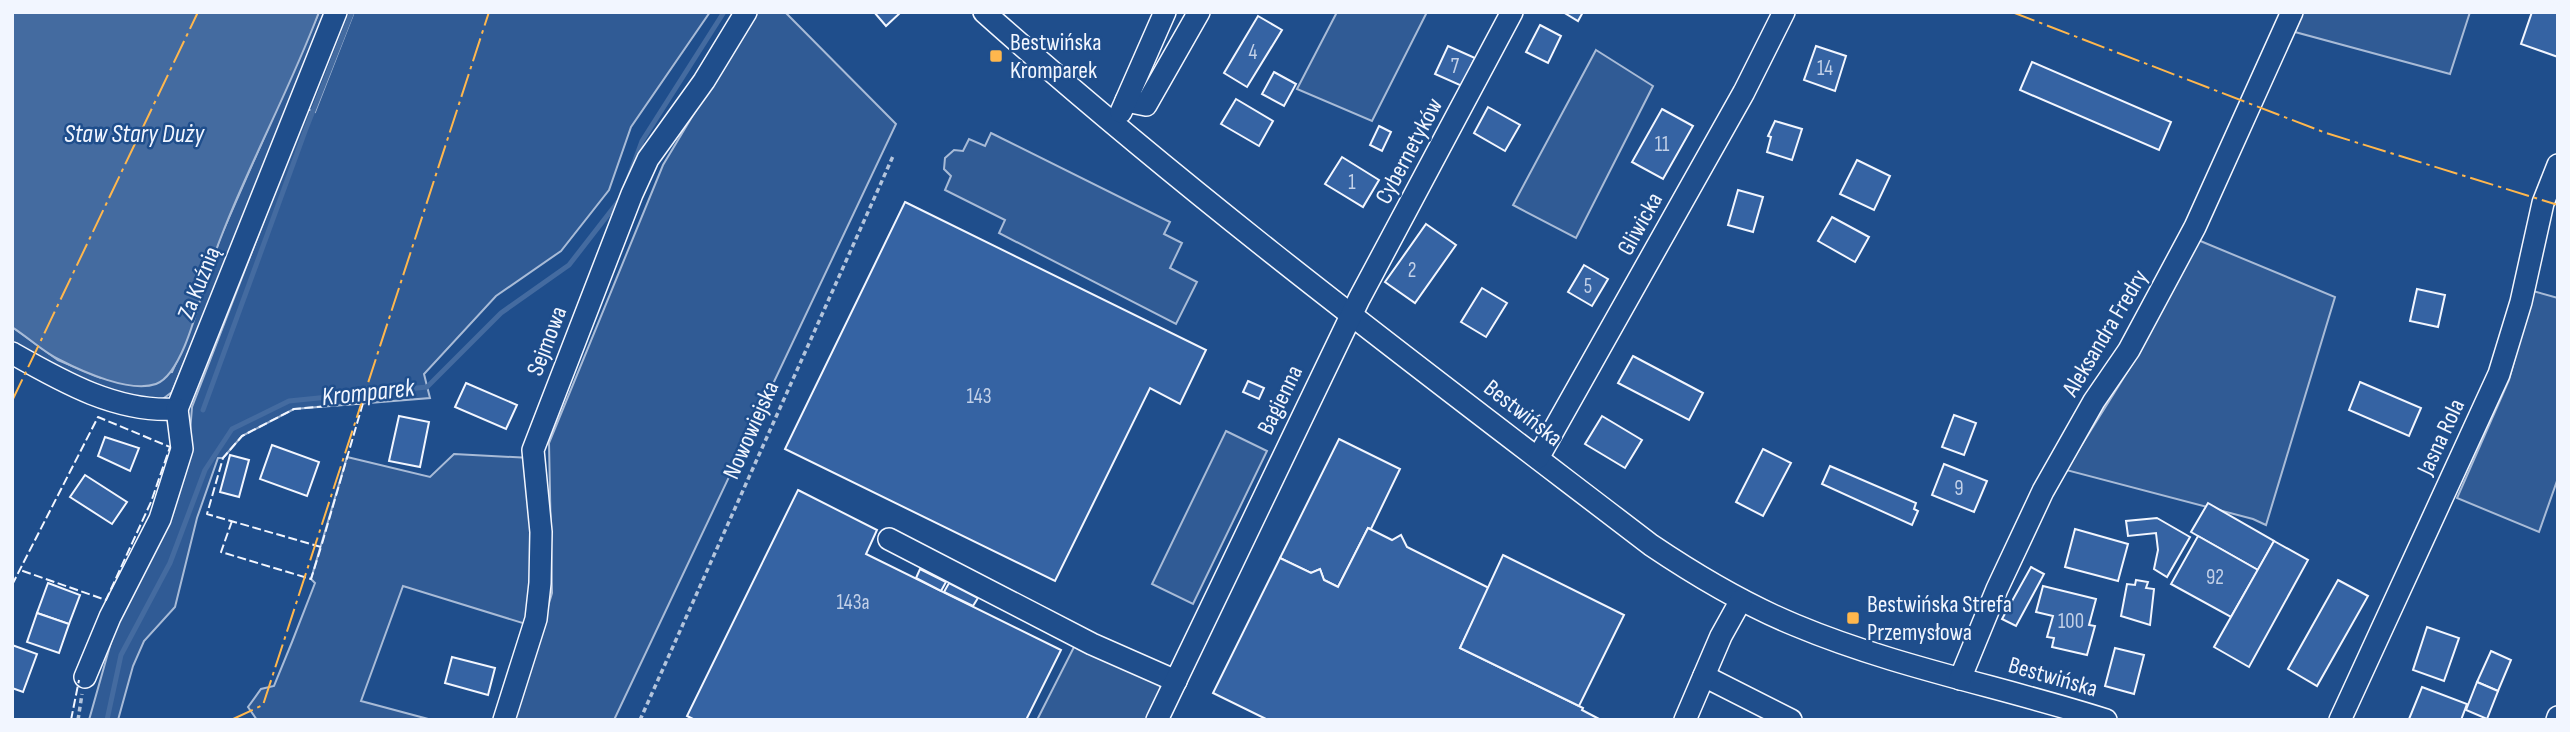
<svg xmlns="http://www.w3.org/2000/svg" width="2570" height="732" font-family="'Sofia Sans Condensed',sans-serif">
<rect width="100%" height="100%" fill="#1f4e8c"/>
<g fill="#305b95" stroke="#a8bbd7" stroke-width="2">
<polygon points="319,12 329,12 172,392 160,401 129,401 12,346 12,327 58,360 101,378 172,372 187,338 220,238"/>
<polygon points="354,12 710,12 631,127 609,190 561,251 496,296 424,374 430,398 294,409 242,436 223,458 218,458 197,518 175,607 144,641 133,666 118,720 89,720 117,621 188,458 192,407 307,109 315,112"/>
<polygon points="755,12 785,12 896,124 614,720 514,720 552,593 549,443 663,165"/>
<polygon points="1337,12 1427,12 1372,121 1297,89"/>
<polygon points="2303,12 2470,12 2450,74 2295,32"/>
<polygon points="1596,50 1653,86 1576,238 1513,205"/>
<polygon points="991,133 1170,222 1164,234 1182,243 1170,268 1197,282 1176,324 999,233 1005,220 945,190 951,176 944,169 945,158 954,150 963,151 969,139 985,146"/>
<polygon points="2198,240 2335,297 2266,525 2253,519 2066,470 2141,350"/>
<polygon points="2533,291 2558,298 2558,478 2539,532 2457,498 2509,380"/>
<polygon points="1226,431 1267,451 1193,604 1152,584"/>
<polygon points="454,454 531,458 535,523 529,625 403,586 361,701 432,720 257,720 248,707 261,689 274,686 292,642 315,583 311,579 347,457 430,477"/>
<polygon points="1075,645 1164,685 1147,720 1037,720"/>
</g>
<path fill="#446ba0" stroke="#a8bbd7" stroke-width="2" d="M12,12H319C285,102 237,185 207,276C199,302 183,374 156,384C130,393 83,372 60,360C43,352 28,337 12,327Z"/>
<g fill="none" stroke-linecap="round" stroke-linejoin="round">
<g stroke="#446ba0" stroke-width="5">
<polyline points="627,182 642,141 724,12"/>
<polyline points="203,410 307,126 352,12"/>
<polyline points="107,720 121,655 170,563 205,470 232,429 289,401 427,387 501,313 569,265 621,198"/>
</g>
</g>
<g fill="#3563a3" stroke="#f2f6ff" stroke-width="2">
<polygon points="874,12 901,12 886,26"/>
<polygon points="1563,12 1583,12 1578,21"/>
<polygon points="2532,12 2558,12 2558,57 2521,44"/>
<polygon points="1258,16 1282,30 1247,87 1224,73"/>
<polygon points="1540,25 1561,36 1548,63 1526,52"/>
<polygon points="1448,46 1475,58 1462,86 1435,74"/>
<polygon points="1816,46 1846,56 1835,91 1804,80"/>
<polygon points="2032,62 2171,122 2159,150 2020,90"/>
<polygon points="1274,72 1296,84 1284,106 1262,94"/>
<polygon points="1236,99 1273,121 1259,146 1221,124"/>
<polygon points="1488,107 1520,125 1505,151 1474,133"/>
<polygon points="1662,109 1693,126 1663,179 1632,162"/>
<polygon points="1775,121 1802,129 1792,160 1767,152 1771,137 1768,136"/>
<polygon points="1379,126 1391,132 1382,151 1370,145"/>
<polygon points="1342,157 1379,180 1363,207 1325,184"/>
<polygon points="1857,160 1890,176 1874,210 1840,194"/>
<polygon points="1738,190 1763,197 1753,232 1728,225"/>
<polygon points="905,202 1206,350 1180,404 1150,388 1055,581 785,449"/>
<polygon points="1832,217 1869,237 1855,262 1818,241"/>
<polygon points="1426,224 1456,245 1415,303 1385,282"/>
<polygon points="1584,265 1608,279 1592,306 1568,292"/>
<polygon points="1482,288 1507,303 1486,337 1461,322"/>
<polygon points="2417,289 2445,295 2438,327 2410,321"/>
<polygon points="1633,356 1703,393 1689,420 1618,383"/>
<polygon points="1248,381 1264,388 1259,399 1243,392"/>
<polygon points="2360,382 2421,408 2409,436 2349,410"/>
<polygon points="466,383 517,405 506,429 455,407"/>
<polygon points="1954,415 1976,423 1964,455 1942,447"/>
<polygon points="399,416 429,422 420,467 389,461"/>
<polygon points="1602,416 1642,440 1625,468 1585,444"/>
<polygon points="105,437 139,448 130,471 98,456"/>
<polygon points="1339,439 1400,469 1371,529 1368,528 1338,587 1324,580 1320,569 1311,573 1280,558"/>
<polygon points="272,445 319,462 307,496 260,479"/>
<polygon points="1763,449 1791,463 1763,516 1736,502"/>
<polygon points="230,455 249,460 239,497 220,492"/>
<polygon points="1944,464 1987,481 1974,512 1932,495"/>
<polygon points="1830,466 1916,503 1914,509 1918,511 1912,525 1822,484"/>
<polygon points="85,475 127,502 112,524 70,497"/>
<polygon points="798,490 877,530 866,554 1061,650 1026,720 695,720 687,716"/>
<polygon points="2208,503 2274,541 2258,570 2191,532"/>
<polygon points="2157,518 2190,537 2167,577 2154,569 2158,550 2156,533 2128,536 2126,521"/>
<polygon points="1368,528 1392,540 1401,535 1407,547 1489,588 1460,648 1583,708 1582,710 1601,720 1268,720 1213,693 1280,558 1311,573 1320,569 1324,580 1338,587"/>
<polygon points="2075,529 2128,544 2118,581 2065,567"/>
<polygon points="2198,536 2258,570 2231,617 2171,584"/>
<polygon points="2274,541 2308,560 2249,667 2214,647"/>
<polygon points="1503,555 1624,615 1579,706 1460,648"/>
<polygon points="2031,567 2044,574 2016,626 2002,619"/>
<polygon points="920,569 946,582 941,591 916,578"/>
<polygon points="2136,580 2148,582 2146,588 2154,589 2150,625 2121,616 2127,584 2135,585"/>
<polygon points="2338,580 2368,596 2317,686 2288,669"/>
<polygon points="48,583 80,595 69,624 37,613"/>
<polygon points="949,583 978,598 973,606 944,592"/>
<polygon points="2043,586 2096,599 2089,625 2095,626 2087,655 2052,647 2054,638 2047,637 2053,616 2036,612"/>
<polygon points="37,613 69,624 59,653 27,642"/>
<polygon points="2427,627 2459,638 2444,681 2413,670"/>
<polygon points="12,645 37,654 23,692 12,688"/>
<polygon points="2115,648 2144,655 2134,694 2105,686"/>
<polygon points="2491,651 2511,660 2498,691 2477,682"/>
<polygon points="452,657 495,668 488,695 445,683"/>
<polygon points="2477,682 2498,691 2487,719 2466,710"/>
<polygon points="2422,687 2467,704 2461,720 2409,719"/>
</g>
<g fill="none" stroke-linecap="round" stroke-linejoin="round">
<g stroke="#f2f6ff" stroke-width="24">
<g id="minor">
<path d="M984,12C1196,201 1425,372 1651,545C1697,576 1744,604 1795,625C1895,667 2003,687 2106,720"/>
<polyline points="1126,101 1146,105 1199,12"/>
<polyline points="1121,112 1165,12"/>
<path d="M12,353C63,382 117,413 177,409L336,12"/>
<polyline points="1538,458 1744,92 1784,12"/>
<polyline points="889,539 1092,644 1176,681"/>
<polyline points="1704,676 1791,720"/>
<polyline points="85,677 110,617 160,519 182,449 177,409"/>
<polyline points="1960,679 1997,589 2043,491 2094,401 2129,350 2195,227 2292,12"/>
<polyline points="504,720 536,619 540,583 541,532 533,450 632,194 648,159 704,81 746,12"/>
<polyline points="1157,720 1359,299 1512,12"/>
<polyline points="1685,720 1721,636 1741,600"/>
<polyline points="2340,720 2499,374 2521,302 2543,203 2558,165"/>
<polyline points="2557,720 2558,717"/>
</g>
</g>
<g stroke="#b3c4dc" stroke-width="3.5" stroke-dasharray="5 3.5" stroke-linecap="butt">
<polyline points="78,720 82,694"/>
<polyline points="640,720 894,154"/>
</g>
<use href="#minor" stroke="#1f4e8c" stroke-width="21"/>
<g stroke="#f2f6ff" stroke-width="2" stroke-dasharray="9 3.5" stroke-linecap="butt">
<polygon points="363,403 321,547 207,514 223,458 242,436 294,409"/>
<polyline points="232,521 221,552 311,579 321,547"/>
<polyline points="12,585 98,417 170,447 151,502 106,600 20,570"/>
<polyline points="71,720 79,680"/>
</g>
<g stroke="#ffb74d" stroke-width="2" stroke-dasharray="24 5 3.5 5" stroke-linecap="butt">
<polyline points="2012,12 2326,133 2558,205"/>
<polyline points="12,401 198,12"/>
<polyline points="231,720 263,705 489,12"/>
</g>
</g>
<g fill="#ffb74d" stroke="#1f4e8c" stroke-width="2.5">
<rect x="989" y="49" width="14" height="14" rx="3.5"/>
<rect x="1846" y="611" width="14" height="14" rx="3.5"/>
</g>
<g text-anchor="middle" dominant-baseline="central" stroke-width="5" stroke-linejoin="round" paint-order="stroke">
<g font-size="21" fill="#c3d1e8">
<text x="1253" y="52">4</text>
<text x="1455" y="66">7</text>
<text x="1825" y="68">14</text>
<text x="1662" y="144">11</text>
<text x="1352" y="182">1</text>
<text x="1412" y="270">2</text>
<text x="1588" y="286">5</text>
<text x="979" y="396">143</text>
<text x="1959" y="488">9</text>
<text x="2215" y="577">92</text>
<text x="853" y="602">143a</text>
<text x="2071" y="621">100</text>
</g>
<g font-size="24" fill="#f2f6ff" stroke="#1f4e8c" text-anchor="start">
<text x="1010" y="42">Bestwińska<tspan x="1010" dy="28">Kromparek</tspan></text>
<text x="1867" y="604">Bestwińska Strefa<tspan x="1867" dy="28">Przemysłowa</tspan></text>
</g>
<g font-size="24" fill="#f2f6ff" stroke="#1f4e8c">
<text transform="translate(1409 151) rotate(-62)">Cybernetyków</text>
<text transform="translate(1640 224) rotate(-61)">Gliwicka</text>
<text transform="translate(199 283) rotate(-68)">Za Kuźnią</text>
<text transform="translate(2105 333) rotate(-59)">Aleksandra Fredry</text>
<text transform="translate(547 341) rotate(-69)">Sejmowa</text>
<text transform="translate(1280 400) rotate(-64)">Bagienna</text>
<text transform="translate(1523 413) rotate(38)">Bestwińska</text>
<text transform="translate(751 430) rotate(-66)">Nowowiejska</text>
<text transform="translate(2441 437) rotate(-65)">Jasna Rola</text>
<text transform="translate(2053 677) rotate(16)">Bestwińska</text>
</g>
<g font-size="26" font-style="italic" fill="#f2f6ff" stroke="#1f4e8c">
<text x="134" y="134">Staw Stary Duży</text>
<text transform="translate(368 393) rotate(-6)">Kromparek</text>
</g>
</g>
<rect width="2570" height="732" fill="none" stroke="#f2f6ff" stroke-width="28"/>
</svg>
